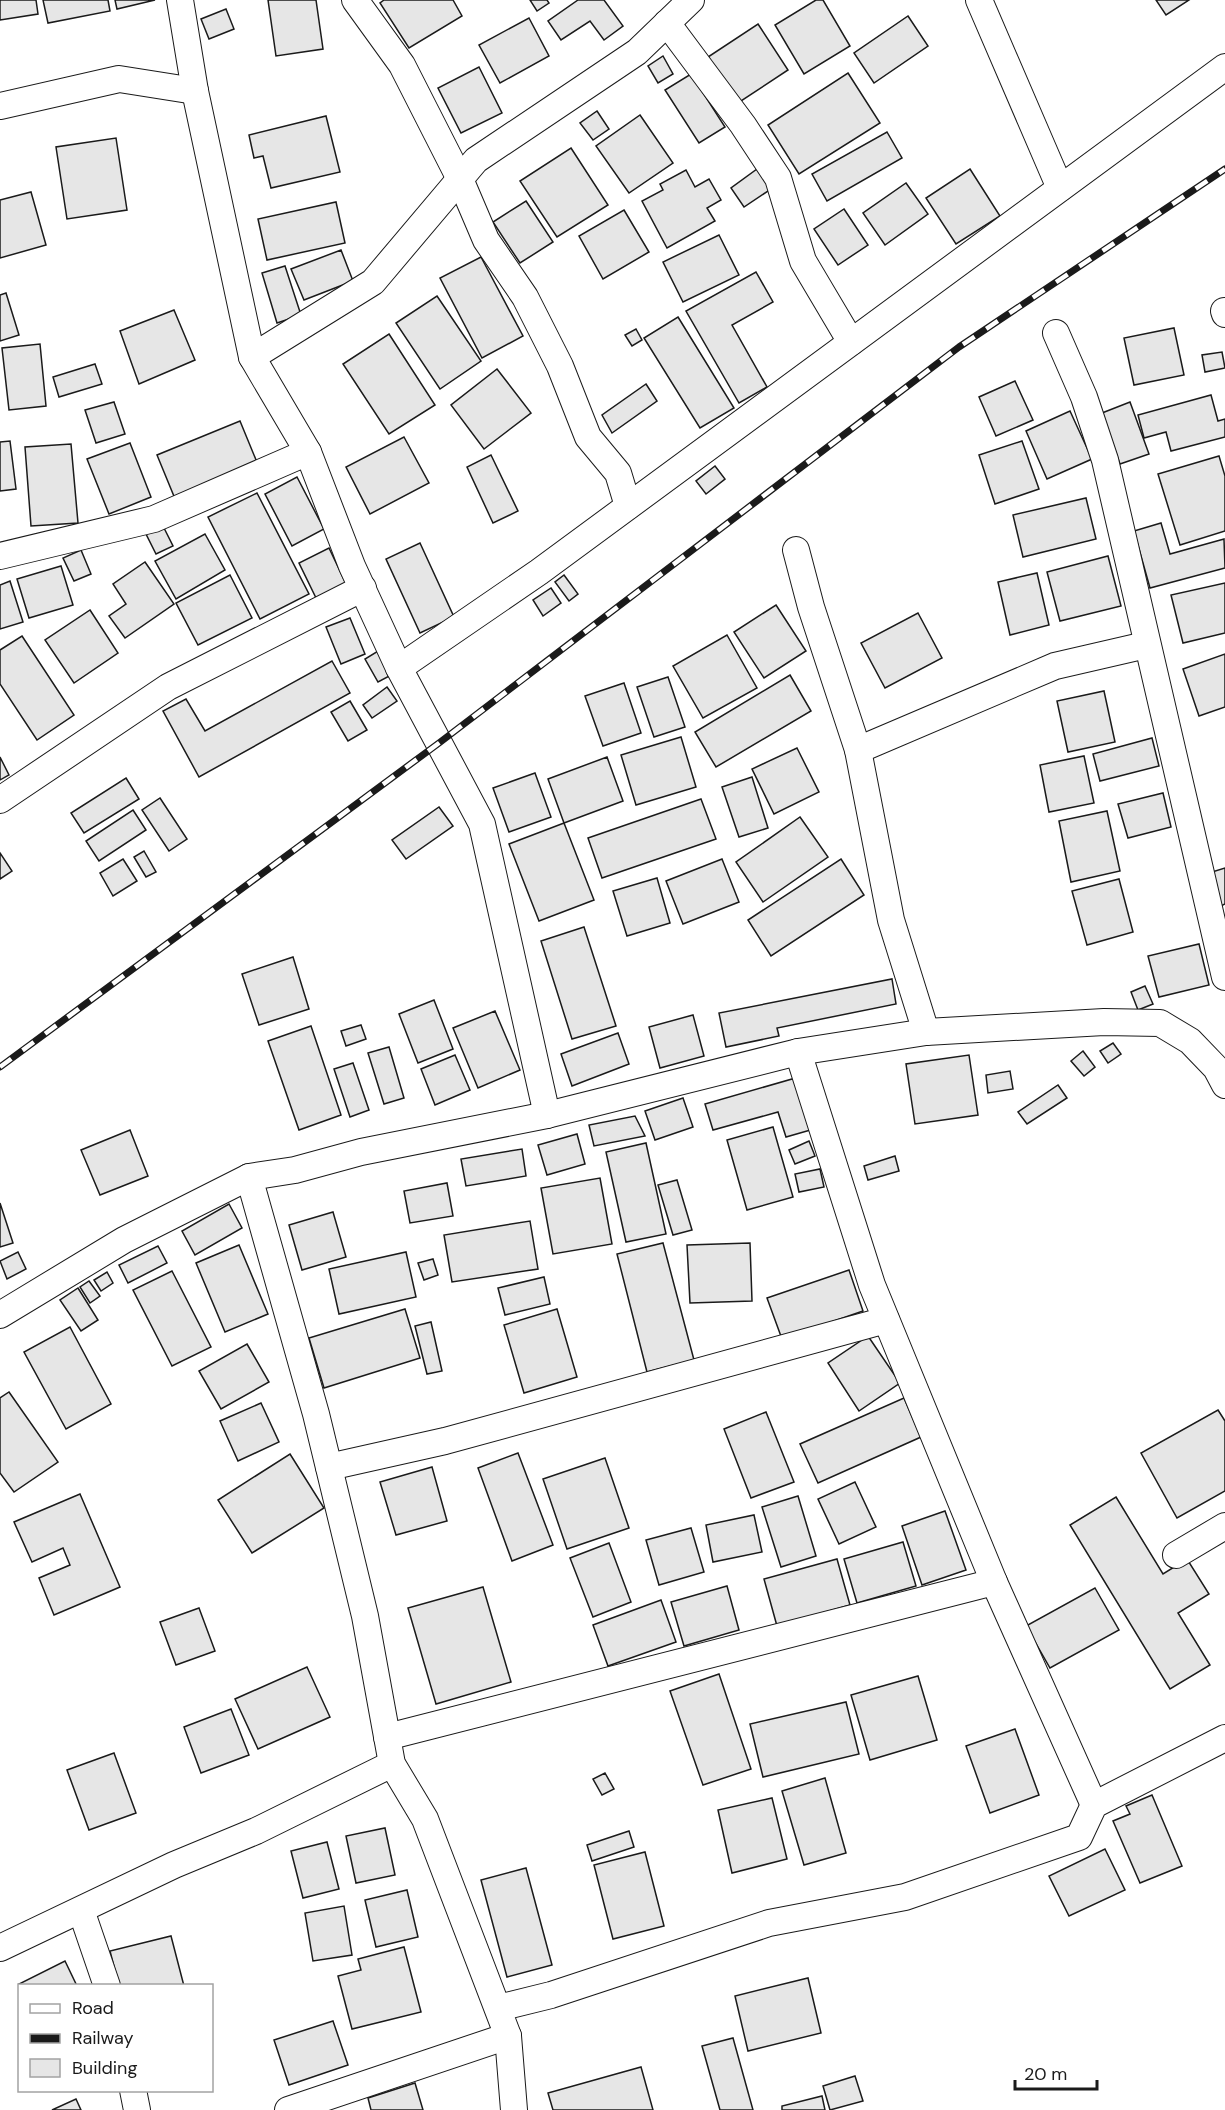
<svg xmlns="http://www.w3.org/2000/svg" width="1225" height="2110" font-family="'DM Sans',sans-serif">
<rect width="100%" height="100%" fill="#fff"/>
<g fill="#e6e6e6" stroke="#1a1a1a" stroke-width="1.5">
<polygon points="0,0 36,0 38,14 0,20"/>
<polygon points="43,0 108,0 110,11 48,23"/>
<polygon points="115,0 155,0 117,9"/>
<polygon points="268,0 316,0 323,49 276,56"/>
<polygon points="384,0 453,0 462,16 409,48 380,3"/>
<polygon points="530,0 547,0 549,3 537,11"/>
<polygon points="578,0 604,0 623,26 604,40 590,21 561,40 548,21"/>
<polygon points="816,0 823,0 850,46 804,74 775,25"/>
<polygon points="1156,0 1189,0 1166,15"/>
<polygon points="226,9 234,29 209,39 201,19"/>
<polygon points="908,16 928,46 874,83 854,53"/>
<polygon points="529,18 549,56 500,83 479,45"/>
<polygon points="758,24 788,70 738,103 708,57"/>
<polygon points="663,56 673,74 658,83 648,66"/>
<polygon points="479,67 502,113 461,133 438,88"/>
<polygon points="848,73 880,123 799,174 768,125"/>
<polygon points="691,74 725,127 699,143 665,90"/>
<polygon points="597,111 609,129 593,140 580,123"/>
<polygon points="640,115 673,163 629,193 596,146"/>
<polygon points="326,116 340,172 271,188 263,156 254,158 249,135"/>
<polygon points="887,132 902,158 827,201 812,174"/>
<polygon points="116,138 127,210 67,219 56,147"/>
<polygon points="571,148 608,205 557,237 520,181"/>
<polygon points="757,169 771,189 744,207 731,188"/>
<polygon points="970,169 1000,216 956,244 926,198"/>
<polygon points="686,170 695,187 709,179 721,200 707,208 715,221 667,248 642,201 663,190 660,184"/>
<polygon points="906,183 928,214 885,245 863,213"/>
<polygon points="31,192 46,245 0,258 0,200"/>
<polygon points="526,201 553,242 520,263 493,222"/>
<polygon points="336,202 345,243 267,260 258,219"/>
<polygon points="844,209 868,245 838,265 814,229"/>
<polygon points="624,210 649,252 603,279 579,236"/>
<polygon points="719,235 739,275 683,302 663,262"/>
<polygon points="341,250 353,281 304,300 291,269"/>
<polygon points="481,257 523,336 482,358 440,278"/>
<polygon points="285,266 301,315 277,323 262,273"/>
<polygon points="756,272 773,302 732,325 767,387 739,403 686,311"/>
<polygon points="6,293 19,335 0,341 0,295"/>
<polygon points="437,296 481,361 440,389 396,323"/>
<polygon points="174,310 195,360 139,384 120,331"/>
<polygon points="678,317 734,408 700,428 644,338"/>
<polygon points="1174,328 1184,375 1134,385 1124,338"/>
<polygon points="636,329 642,340 632,346 625,335"/>
<polygon points="389,334 435,405 389,434 343,364"/>
<polygon points="40,344 46,406 9,410 2,348"/>
<polygon points="1222,352 1225,368 1205,372 1202,355"/>
<polygon points="95,364 102,384 59,397 53,377"/>
<polygon points="497,369 531,413 484,449 451,405"/>
<polygon points="1015,381 1033,420 996,436 979,397"/>
<polygon points="646,384 657,401 612,433 602,415"/>
<polygon points="1211,395 1218,421 1225,419 1225,437 1171,451 1166,432 1144,438 1138,415"/>
<polygon points="114,402 125,434 96,443 85,410"/>
<polygon points="1130,402 1149,454 1120,464 1102,413"/>
<polygon points="1070,411 1092,459 1047,479 1026,431"/>
<polygon points="240,421 261,472 178,506 157,455"/>
<polygon points="404,437 429,483 370,514 346,467"/>
<polygon points="10,441 16,489 0,491 0,442"/>
<polygon points="1022,441 1039,489 995,504 979,455"/>
<polygon points="130,443 151,497 109,514 87,459"/>
<polygon points="71,444 78,523 31,526 25,447"/>
<polygon points="491,455 518,511 493,523 467,467"/>
<polygon points="1219,456 1225,476 1225,531 1180,545 1158,474"/>
<polygon points="715,466 725,479 706,494 696,481"/>
<polygon points="297,477 324,529 292,546 265,494"/>
<polygon points="257,493 309,594 260,619 208,517"/>
<polygon points="1086,498 1096,539 1023,557 1013,515"/>
<polygon points="1161,523 1170,554 1224,539 1225,568 1150,588 1134,531"/>
<polygon points="163,526 173,546 156,554 146,534"/>
<polygon points="205,534 225,570 176,599 155,561"/>
<polygon points="420,543 454,617 420,633 386,559"/>
<polygon points="329,548 348,588 318,602 299,563"/>
<polygon points="81,550 91,574 74,581 63,558"/>
<polygon points="1108,556 1121,606 1060,621 1047,572"/>
<polygon points="145,562 174,604 125,638 109,616 126,604 113,584"/>
<polygon points="61,566 73,605 29,618 17,579"/>
<polygon points="1037,573 1049,625 1010,635 998,582"/>
<polygon points="230,575 252,618 198,645 176,603"/>
<polygon points="564,575 578,594 569,601 555,582"/>
<polygon points="10,581 23,622 0,629 0,585"/>
<polygon points="1225,583 1225,633 1183,643 1171,595"/>
<polygon points="551,588 561,603 543,616 533,600"/>
<polygon points="776,605 806,651 764,678 734,632"/>
<polygon points="90,610 118,653 74,683 45,640"/>
<polygon points="918,613 942,658 885,688 861,643"/>
<polygon points="350,618 365,654 341,664 326,627"/>
<polygon points="727,635 757,688 703,718 673,666"/>
<polygon points="22,636 74,715 37,740 0,684 0,650"/>
<polygon points="383,648 397,672 378,682 365,659"/>
<polygon points="1225,654 1225,707 1199,716 1183,669"/>
<polygon points="332,661 350,693 199,777 163,711 186,699 205,731"/>
<polygon points="790,675 811,711 716,767 695,732"/>
<polygon points="668,677 685,727 654,737 637,687"/>
<polygon points="624,683 641,733 603,746 585,696"/>
<polygon points="387,687 397,701 372,718 363,705"/>
<polygon points="1104,691 1115,742 1068,752 1057,701"/>
<polygon points="350,701 367,730 348,741 331,712"/>
<polygon points="681,737 696,787 636,805 621,755"/>
<polygon points="1152,738 1159,766 1100,781 1093,754"/>
<polygon points="797,748 819,792 774,814 752,769"/>
<polygon points="1084,756 1094,803 1049,812 1040,765"/>
<polygon points="0,757 9,775 0,780"/>
<polygon points="607,757 623,801 564,823 548,779"/>
<polygon points="535,773 551,817 509,832 493,788"/>
<polygon points="752,777 768,828 739,837 722,787"/>
<polygon points="126,778 139,799 84,833 71,813"/>
<polygon points="1163,793 1171,827 1128,838 1118,804"/>
<polygon points="160,798 187,839 169,851 142,810"/>
<polygon points="701,799 716,839 602,878 588,838"/>
<polygon points="439,807 453,826 406,859 392,840"/>
<polygon points="133,810 146,830 99,861 86,841"/>
<polygon points="1107,811 1120,871 1071,882 1059,821"/>
<polygon points="800,817 828,857 763,902 736,862"/>
<polygon points="564,823 594,900 539,921 509,844"/>
<polygon points="144,851 156,872 146,877 134,857"/>
<polygon points="0,853 12,871 0,879"/>
<polygon points="123,859 137,881 113,896 100,873"/>
<polygon points="722,859 739,902 683,924 666,881"/>
<polygon points="841,859 864,895 771,956 748,920"/>
<polygon points="1225,868 1225,904 1221,906 1212,872"/>
<polygon points="657,878 670,923 627,936 613,891"/>
<polygon points="1119,879 1133,932 1087,945 1072,891"/>
<polygon points="584,927 616,1026 572,1039 541,941"/>
<polygon points="1199,944 1209,985 1159,997 1148,956"/>
<polygon points="293,957 309,1009 259,1025 242,974"/>
<polygon points="892,979 896,1004 777,1028 779,1036 726,1047 719,1013"/>
<polygon points="1145,986 1153,1004 1138,1010 1131,992"/>
<polygon points="434,1000 453,1049 418,1063 399,1014"/>
<polygon points="495,1011 520,1070 478,1088 453,1028"/>
<polygon points="693,1015 704,1056 660,1068 649,1027"/>
<polygon points="361,1025 366,1039 346,1046 341,1031"/>
<polygon points="311,1026 341,1115 299,1130 268,1041"/>
<polygon points="618,1033 629,1064 572,1086 561,1054"/>
<polygon points="1113,1043 1121,1054 1108,1063 1100,1051"/>
<polygon points="389,1047 404,1098 384,1104 368,1053"/>
<polygon points="1083,1051 1095,1067 1084,1076 1071,1061"/>
<polygon points="455,1055 470,1090 435,1105 421,1069"/>
<polygon points="969,1055 978,1115 915,1124 906,1064"/>
<polygon points="353,1063 369,1110 350,1117 334,1069"/>
<polygon points="1010,1071 1013,1089 988,1093 986,1075"/>
<polygon points="799,1077 814,1129 786,1137 778,1112 713,1130 705,1104"/>
<polygon points="1058,1085 1067,1098 1027,1124 1018,1112"/>
<polygon points="683,1098 693,1127 655,1140 645,1111"/>
<polygon points="635,1116 645,1136 594,1146 589,1125"/>
<polygon points="773,1127 793,1197 747,1210 727,1140"/>
<polygon points="130,1130 148,1176 100,1195 81,1150"/>
<polygon points="577,1134 585,1164 547,1175 538,1145"/>
<polygon points="809,1141 815,1156 795,1164 789,1150"/>
<polygon points="646,1143 666,1234 626,1242 606,1152"/>
<polygon points="522,1149 526,1176 466,1186 461,1159"/>
<polygon points="895,1156 899,1171 868,1180 864,1166"/>
<polygon points="820,1169 824,1187 799,1192 795,1174"/>
<polygon points="600,1178 612,1244 553,1254 541,1188"/>
<polygon points="677,1180 692,1230 673,1235 658,1185"/>
<polygon points="447,1183 453,1216 410,1223 404,1191"/>
<polygon points="0,1203 13,1243 0,1247"/>
<polygon points="229,1204 242,1228 195,1255 182,1231"/>
<polygon points="333,1212 346,1257 302,1270 289,1225"/>
<polygon points="530,1221 538,1269 452,1282 444,1235"/>
<polygon points="663,1243 694,1360 647,1372 617,1254"/>
<polygon points="750,1243 752,1301 690,1303 687,1245"/>
<polygon points="239,1245 268,1314 225,1332 196,1263"/>
<polygon points="158,1246 167,1263 128,1283 119,1265"/>
<polygon points="18,1252 26,1269 7,1279 0,1261"/>
<polygon points="406,1252 416,1297 339,1314 329,1269"/>
<polygon points="433,1259 438,1275 424,1280 418,1263"/>
<polygon points="849,1270 863,1311 782,1339 767,1298"/>
<polygon points="172,1271 211,1347 172,1366 133,1290"/>
<polygon points="107,1272 113,1283 101,1291 94,1280"/>
<polygon points="544,1277 550,1304 505,1315 498,1288"/>
<polygon points="89,1281 100,1296 90,1303 80,1287"/>
<polygon points="78,1288 98,1320 81,1331 60,1300"/>
<polygon points="405,1309 420,1358 324,1388 309,1338"/>
<polygon points="557,1309 577,1377 524,1393 504,1325"/>
<polygon points="431,1322 442,1371 427,1374 415,1326"/>
<polygon points="70,1327 111,1404 66,1429 24,1352"/>
<polygon points="868,1336 900,1383 859,1411 828,1363"/>
<polygon points="247,1344 269,1382 221,1409 199,1371"/>
<polygon points="9,1392 58,1462 14,1492 0,1473 0,1398"/>
<polygon points="904,1398 921,1437 818,1483 800,1444"/>
<polygon points="261,1403 279,1442 238,1461 220,1421"/>
<polygon points="1218,1410 1225,1421 1225,1491 1177,1518 1141,1453"/>
<polygon points="766,1412 794,1482 751,1498 724,1429"/>
<polygon points="518,1453 553,1545 512,1561 478,1468"/>
<polygon points="290,1454 324,1508 252,1553 218,1500"/>
<polygon points="605,1458 629,1528 567,1549 543,1479"/>
<polygon points="432,1467 447,1521 396,1535 380,1482"/>
<polygon points="855,1482 876,1527 839,1544 818,1499"/>
<polygon points="80,1494 120,1587 54,1615 39,1578 70,1565 63,1548 32,1562 14,1522"/>
<polygon points="798,1496 816,1556 781,1567 762,1507"/>
<polygon points="1116,1497 1163,1574 1187,1559 1209,1594 1178,1613 1210,1665 1170,1689 1070,1525"/>
<polygon points="945,1511 966,1570 922,1585 902,1526"/>
<polygon points="754,1515 762,1552 713,1562 706,1525"/>
<polygon points="691,1528 704,1572 659,1585 646,1540"/>
<polygon points="903,1542 916,1586 857,1603 844,1559"/>
<polygon points="609,1543 631,1602 593,1617 570,1558"/>
<polygon points="837,1559 850,1605 777,1626 764,1579"/>
<polygon points="727,1586 739,1630 684,1646 671,1602"/>
<polygon points="483,1587 511,1682 436,1704 408,1608"/>
<polygon points="1095,1588 1119,1630 1050,1668 1026,1626"/>
<polygon points="661,1600 676,1642 608,1666 593,1625"/>
<polygon points="199,1608 215,1651 176,1665 160,1622"/>
<polygon points="307,1667 330,1717 258,1749 235,1699"/>
<polygon points="719,1674 751,1769 703,1785 670,1691"/>
<polygon points="918,1676 937,1740 870,1760 851,1695"/>
<polygon points="846,1702 859,1754 763,1777 750,1724"/>
<polygon points="231,1709 249,1755 201,1773 184,1727"/>
<polygon points="1015,1729 1039,1795 990,1813 966,1746"/>
<polygon points="114,1753 136,1813 89,1830 67,1770"/>
<polygon points="605,1773 614,1789 602,1795 593,1779"/>
<polygon points="825,1778 846,1853 804,1865 782,1791"/>
<polygon points="1152,1795 1182,1866 1140,1883 1113,1821 1130,1814 1126,1806"/>
<polygon points="772,1798 787,1859 732,1873 718,1810"/>
<polygon points="385,1828 395,1875 356,1883 346,1836"/>
<polygon points="629,1831 634,1847 592,1861 587,1845"/>
<polygon points="327,1842 339,1889 303,1898 291,1851"/>
<polygon points="1105,1849 1125,1890 1069,1916 1049,1876"/>
<polygon points="645,1852 664,1926 613,1939 594,1865"/>
<polygon points="526,1868 552,1965 507,1977 481,1880"/>
<polygon points="407,1890 418,1937 376,1947 365,1900"/>
<polygon points="344,1906 352,1955 313,1961 305,1913"/>
<polygon points="171,1936 184,1986 119,1986 110,1951"/>
<polygon points="404,1947 421,2012 352,2029 338,1976 361,1970 358,1959"/>
<polygon points="65,1961 77,1986 20,1986 19,1984"/>
<polygon points="808,1978 821,2033 748,2051 735,1996"/>
<polygon points="333,2021 348,2065 289,2085 274,2040"/>
<polygon points="733,2038 753,2110 720,2110 702,2046"/>
<polygon points="641,2067 653,2110 553,2110 548,2093"/>
<polygon points="855,2076 863,2101 830,2110 823,2086"/>
<polygon points="415,2083 423,2110 371,2110 368,2098"/>
<polygon points="822,2096 825,2110 782,2110 782,2106"/>
<polygon points="76,2099 81,2110 52,2110"/>
</g>
<g fill="none" stroke-linecap="round" stroke-linejoin="round">
<g stroke="#1a1a1a" stroke-width="28">
<g id="minor">
<polyline points="180,0 195,91 252,357 308,452 352,566 399,668 482,824 547,1115"/>
<polyline points="355,0 402,65 460,179 486,240 525,297 560,366 588,437 618,473 628,506"/>
<polyline points="979,0 1060,188"/>
<polyline points="667,23 743,125 778,178 803,261 851,342"/>
<polyline points="0,106 119,79 195,91"/>
<polyline points="1224,311 1225,314"/>
<polyline points="1056,333 1084,397 1105,460 1225,977"/>
<polyline points="252,357 373,282 476,160 637,52 691,0"/>
<polyline points="796,550 811,607 858,750 891,920 926,1032"/>
<polyline points="0,556 154,519 308,452"/>
<polyline points="399,668 539,572 1225,67"/>
<polyline points="858,750 1055,666 1146,645"/>
<polyline points="0,800 168,687 363,588"/>
<polyline points="798,1052 872,1285 994,1582 1094,1805"/>
<polyline points="249,1177 316,1414 365,1616 392,1764 425,1819 508,2036 514,2110"/>
<polyline points="0,1315 124,1240 249,1177 295,1170 361,1152 547,1115 798,1052 926,1032 1104,1022 1160,1023 1190,1041 1216,1068 1225,1085"/>
<polyline points="329,1467 445,1441 886,1320"/>
<polyline points="1176,1555 1225,1526"/>
<polyline points="387,1737 994,1582"/>
<polyline points="81,1910 107,1986"/>
<polyline points="0,1948 174,1865 256,1831 392,1764"/>
<polyline points="498,2008 551,1995 769,1923 905,1897 1079,1837 1094,1805 1225,1738"/>
<polyline points="133,2090 137,2110"/>
<polyline points="288,2110 508,2036"/>
</g>
</g>
<use href="#minor" stroke="#fff" stroke-width="26"/>
<g stroke="#1a1a1a" stroke-width="7">
<polyline id="rail" points="0,1067 439,743 959,347 1225,169"/>
</g>
<use href="#rail" stroke="#fff" stroke-width="4.5" stroke-dasharray="14" stroke-linecap="butt"/>
</g>
<rect x="18" y="1984" width="195" height="108" fill="#ffffff" stroke="#a3a3a3" stroke-width="1.5"/>
<rect x="30" y="2004" width="30" height="9" fill="#ffffff" stroke="#a3a3a3" stroke-width="1.5"/>
<text x="72" y="2014" font-size="18" fill="#1a1a1a">Road</text>
<rect x="30" y="2034" width="30" height="9" fill="#1a1a1a" stroke="#a3a3a3" stroke-width="1.5"/>
<text x="72" y="2044" font-size="18" fill="#1a1a1a">Railway</text>
<rect x="30" y="2059" width="30" height="18" fill="#e6e6e6" stroke="#a3a3a3" stroke-width="1.5"/>
<text x="72" y="2074" font-size="18" fill="#1a1a1a">Building</text>
<path d="M1015 2080v9h82v-9" fill="none" stroke="#1a1a1a" stroke-width="3"/>
<text x="1024" y="2080" font-size="18" fill="#1a1a1a" stroke="#ffffff" stroke-width="4.5" paint-order="stroke">20 m</text>
</svg>
